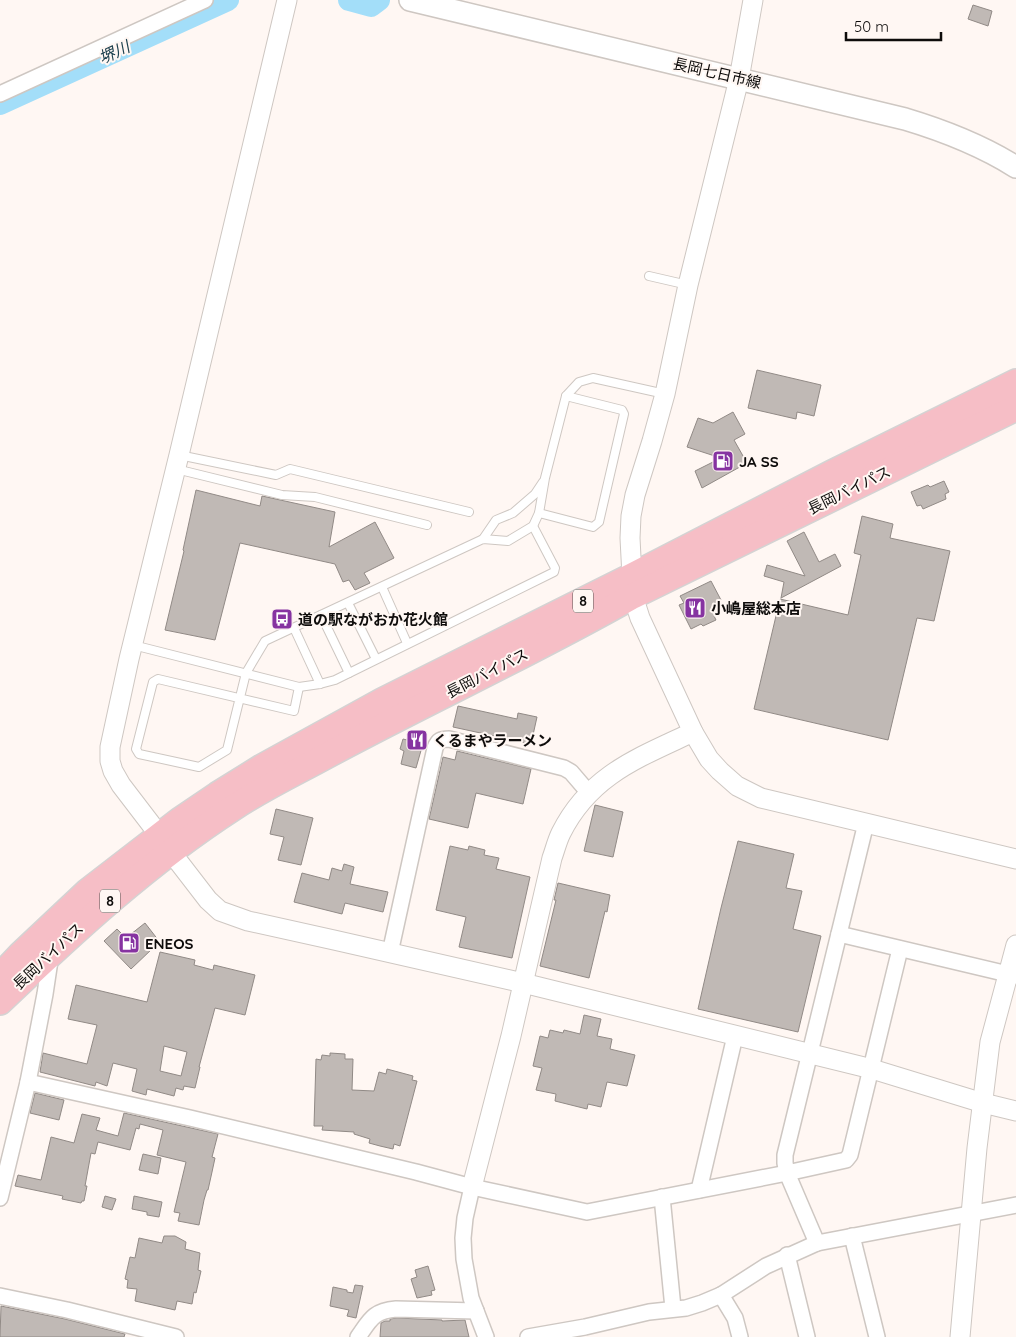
<svg xmlns="http://www.w3.org/2000/svg" width="1016" height="1337" font-family="Quicksand,'Noto Sans JP',sans-serif">
<rect width="100%" height="100%" fill="#fff7f3"/>
<g fill="none" stroke-linecap="round" stroke-linejoin="round">
<g stroke="#a3def9" stroke-width="22">
<polyline points="349,0 371,6 379,0"/>
<polyline points="0,104 228,0"/>
</g>
</g>
<g fill="#c0b9b5" stroke="#918a86" fill-rule="evenodd">
<polygon points="973,5 992,11 988,26 968,19"/>
<polygon points="757,370 821,385 814,416 797,412 796,419 748,408"/>
<polygon points="733,412 745,434 734,440 747,463 702,488 695,471 721,458 687,447 698,418 713,423"/>
<polygon points="944,481 949,492 945,494 946,499 923,509 921,505 917,506 911,492 928,485 930,487"/>
<polygon points="196,490 260,506 262,496 335,512 329,547 375,522 394,558 364,573 370,583 355,590 349,580 343,582 335,564 240,543 215,640 165,630 184,551 183,550"/>
<polygon points="862,516 893,524 890,538 950,551 934,621 917,618 888,740 754,709 780,599 848,615 861,555 854,553"/>
<polygon points="804,532 819,562 835,554 841,566 781,598 784,582 764,576 767,565 805,576 787,541"/>
<polygon points="711,581 721,600 714,603 719,613 714,616 716,620 703,626 701,624 691,629 679,605 684,603 680,596"/>
<polygon points="458,706 517,719 518,713 537,717 531,744 453,727"/>
<polygon points="408,736 424,740 416,768 401,764 404,751 400,749 403,739 407,740"/>
<polygon points="457,751 531,769 523,804 476,793 468,828 429,819 443,757 455,760"/>
<polygon points="595,805 623,812 613,857 584,851"/>
<polygon points="276,809 313,818 301,865 278,860 284,837 270,834"/>
<polygon points="738,841 794,854 786,888 802,891 793,929 821,936 798,1032 698,1009 721,908"/>
<polygon points="450,846 468,850 469,846 485,850 484,855 499,858 496,869 530,877 512,958 459,947 466,917 436,910"/>
<polygon points="344,864 354,867 350,884 388,892 383,912 345,903 342,914 294,902 302,873 329,880 332,868 342,871"/>
<polygon points="558,883 610,895 607,912 605,911 589,978 540,966 556,900 554,900"/>
<polygon points="145,923 159,941 149,949 152,949 131,969 104,941 117,929 126,938"/>
<path d="M160,952L195,960L194,965L213,970L214,965L255,975L245,1015L215,1008L199,1067H200L195,1088L184,1086L183,1090L176,1088L174,1096L147,1089L146,1095L132,1091L137,1069L113,1063L107,1086L96,1082L95,1086L40,1072L43,1053L87,1064L97,1025L68,1019L76,985L147,1002ZM164,1046L187,1052L181,1076L160,1071Z"/>
<polygon points="584,1015 601,1019 597,1036 612,1039 610,1049 635,1055 627,1086 607,1082 601,1107 588,1104 587,1109 555,1101 556,1094 536,1090 542,1068 533,1066 540,1036 548,1038 550,1030 563,1033 564,1030 580,1034"/>
<polygon points="330,1053 345,1054 345,1059 353,1059 352,1090 374,1091 379,1072 386,1074 387,1069 413,1076 412,1080 417,1081 400,1146 394,1144 393,1149 380,1146 369,1143 370,1139 354,1134 354,1132 322,1130 323,1126 314,1126 316,1059 321,1060 322,1055 330,1056"/>
<polygon points="35,1093 64,1100 59,1120 30,1113"/>
<polygon points="124,1113 218,1134 212,1157 215,1158 212,1172 208,1190 207,1190 204,1200 199,1225 178,1221 180,1213 174,1212 186,1162 157,1155 163,1130 140,1124 139,1129 136,1128 130,1150 98,1142 95,1154 91,1153 85,1186 87,1186 84,1201 82,1201 81,1203 62,1199 63,1196 15,1186 18,1175 41,1180 51,1137 74,1143 82,1114 100,1118 96,1130 118,1136"/>
<polygon points="143,1154 161,1158 158,1174 139,1170"/>
<polygon points="105,1196 116,1199 112,1210 102,1207"/>
<polygon points="134,1196 162,1202 159,1217 147,1215 147,1212 132,1209"/>
<polygon points="164,1236 175,1236 186,1242 185,1249 200,1253 198,1270 201,1271 196,1293 194,1292 192,1304 177,1301 175,1310 135,1301 137,1289 127,1288 128,1280 125,1279 130,1257 135,1258 139,1238 162,1243"/>
<polygon points="428,1266 435,1290 431,1291 432,1295 417,1298 411,1279 417,1277 415,1270"/>
<polygon points="355,1285 363,1286 356,1318 347,1316 349,1310 330,1306 333,1287 347,1290 347,1292 353,1293"/>
<polygon points="1,1306 65,1319 125,1334 124,1337 0,1337"/>
<polygon points="397,1318 442,1320 442,1321 465,1320 469,1337 380,1337 381,1323 385,1321 390,1321 390,1319"/>
</g>
<g fill="none" stroke-linecap="round" stroke-linejoin="round">
<g stroke="#cec7c2" stroke-width="10">
<g id="service">
<polyline points="649,276 688,285"/>
<polyline points="179,455 276,475 290,469 469,512"/>
<polyline points="176,469 282,495 315,497 427,525"/>
<polyline points="539,513 593,527 599,522 624,414 622,410 566,396"/>
<polyline points="483,539 496,520 513,513 535,494 543,482"/>
<polyline points="382,587 407,643"/>
<polyline points="348,603 376,659"/>
<polyline points="321,615 349,673"/>
<polyline points="294,628 320,684"/>
<polyline points="133,645 299,687 320,684 335,680 554,572 555,568 533,526"/>
<polyline points="299,687 294,711 158,679 153,682 136,749 139,754 199,767 227,750 246,673 265,641 483,539 508,541 533,526 539,513 545,478 566,396 579,382 593,378 665,394"/>
</g>
</g>
<g stroke="#cec7c2" stroke-width="18">
<g id="minor">
<polyline points="0,94 205,0"/>
<polyline points="839,934 1016,976"/>
<path d="M390,953L435,748C438,740 441,739 449,739L564,768L571,772L589,793"/>
<polyline points="28,1082 190,1118 416,1172 472,1187 587,1212 787,1173 846,1160 850,1155 900,949"/>
<polyline points="472,1187 465,1218 463,1238 464,1259 471,1298 486,1337"/>
<polyline points="699,1190 735,1036"/>
<polyline points="662,1197 673,1308"/>
<polyline points="0,1198 28,1082 45,994 51,954"/>
<polyline points="852,1236 877,1337"/>
<polyline points="817,1243 787,1173 785,1163 785,1155 866,823"/>
<polyline points="787,1255 807,1337"/>
<polyline points="721,1295 735,1318 740,1337"/>
<polyline points="0,1296 67,1310 176,1337"/>
<path d="M358,1337C370,1320 373,1311 396,1309L476,1311"/>
<polyline points="528,1337 585,1327 649,1312 686,1308 702,1303 721,1295 766,1266 817,1243 1016,1205"/>
</g>
</g>
<g stroke="#cec7c2" stroke-width="21">
<g id="tertiary">
<polyline points="753,0 739,79 688,285 665,394 652,441 635,495 631,516 630,538 633,596 640,618 693,732 709,759 720,771 737,786 761,798 1016,859"/>
<polyline points="160,836 121,785 113,771 110,761 110,747 129,659 179,455 287,0"/>
<polyline points="171,852 208,900 220,911 248,921 334,940 523,983 872,1069 983,1103 1016,1111"/>
<path d="M472,1187L511,1036L552,858C555,850 557,841 561,833C590,775 638,758 693,732"/>
<polyline points="960,1337 977,1148 990,1042 1016,945"/>
</g>
</g>
<g stroke="#cec7c2" stroke-width="24">
<path id="secondary" d="M410,0L905,119C945,131 981,145 1016,167"/>
</g>
<g stroke="#d4d3d3" stroke-width="28">
<g id="trunk">
<polyline points="0,976 21,954 88,891 180,820 217,795 262,767 382,701 632,576 832,473 1016,382"/>
<path d="M0,1002C73,932 148,863 233,808C263,788 295,773 326,756C428,701 533,653 633,596L1016,408"/>
</g>
</g>
<use href="#service" stroke="#fff" stroke-width="8"/>
<use href="#minor" stroke="#fff" stroke-width="15"/>
<use href="#tertiary" stroke="#fff" stroke-width="19"/>
<use href="#secondary" stroke="#fff" stroke-width="21"/>
<use href="#trunk" stroke="#f6bec6" stroke-width="25"/>
</g>
<defs>
<g id="fuel-square" transform="scale(1.125)"><rect x="-9" y="-9" width="18" height="18" rx="4" fill="#8633a1" stroke="#fff7f3"/><path d="M-5.5-6h7V0h2V4h1.3V-2.5L3-4.5l.8-.8L6-3V5H2.5V1h-1V6h-7ZM-4.2-4.7v3.2H.2V-4.7Z" fill="#fff"/></g>
<g id="restaurant-square" transform="scale(1.125)"><rect x="-9" y="-9" width="18" height="18" rx="4" fill="#8633a1" stroke="#fff7f3"/><path d="M-5-6h1v4h1v-4h1v4h1v-4h1v5L-1.5 .5V6h-2V.5L-5-1ZM5-6V6H3V1.5H1.5Q1.5-4 5-6Z" fill="#fff"/></g>
<g id="bus-square" transform="scale(1.125)"><rect x="-9" y="-9" width="18" height="18" rx="4" fill="#8633a1" stroke="#fff7f3"/><path d="M-5-6H5V4H4V6H2V4H-2V6H-4V4H-5ZM-3.5-4V0h7V-4ZM-3.5 1.2v1.5H-2V1.2ZM2 1.2v1.5H3.5V1.2Z" fill="#fff"/></g>
</defs>
<g fill-rule="evenodd">
<use href="#fuel-square" x="723" y="461"/>
<use href="#restaurant-square" x="695" y="608"/>
<use href="#bus-square" x="282" y="619"/>
<use href="#restaurant-square" x="417" y="740"/>
<use href="#fuel-square" x="129" y="943"/>
</g>
<g text-anchor="middle" dominant-baseline="central" stroke-width="4" stroke-linejoin="round" paint-order="stroke">
<g fill="#fff7f3" stroke="#565251" stroke-width="1">
<rect x="573" y="589.5" width="20" height="23" rx="4"/>
<rect x="100" y="889.5" width="20" height="23" rx="4"/>
</g>
<g font-size="14" font-weight="bold" fill="#0e0c0b">
<text x="583" y="601">8</text>
<text x="110" y="901">8</text>
</g>
<g font-size="15" fill="#0e0c0b" stroke="#fff7f3">
<text transform="translate(717 73) rotate(13)">長岡七日市線</text>
<text transform="translate(849 490) rotate(-26)">長岡バイパス</text>
<text transform="translate(487 673) rotate(-27)">長岡バイパス</text>
<text transform="translate(48 956) rotate(-43)">長岡バイパス</text>
</g>
<g font-size="15" font-weight="bold" fill="#0e0c0b" stroke="#fff7f3" text-anchor="start">
<text x="739" y="461">JA SS</text>
<text x="711" y="608">小嶋屋総本店</text>
<text x="298" y="619">道の駅ながおか花火館</text>
<text x="433" y="740">くるまやラーメン</text>
<text x="145" y="943">ENEOS</text>
</g>
<g font-size="16" font-style="italic" fill="#1d404e" stroke="#fff7f3">
<text transform="translate(114 52) rotate(-25)">堺川</text>
</g>
</g>
<path d="M846 32v8h95v-8" fill="none" stroke="#0e0c0b" stroke-width="2.5"/>
<text x="854" y="32" font-size="15" fill="#0e0c0b" stroke="#fff7f3" stroke-width="4" paint-order="stroke">50 m</text>
</svg>
